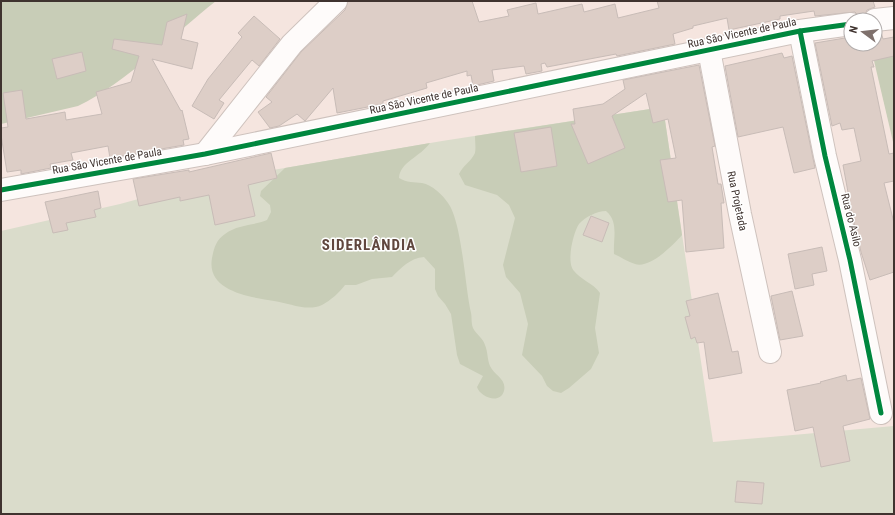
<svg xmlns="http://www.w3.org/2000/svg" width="895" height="515" font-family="'Roboto Condensed',sans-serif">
<rect width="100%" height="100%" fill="#f5e5df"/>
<polygon fill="#dadccb" points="663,107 713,442 894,426 894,514 1,514 1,231 120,204 197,183 442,141"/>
<g fill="#c8cdb7">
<path d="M1,1H216C174,34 126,83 78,106L1,124Z"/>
<polygon points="894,44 894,146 871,48"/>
<path d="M663,107L682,235C673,245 650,269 635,264C628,262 621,257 614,254C613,238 619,222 606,211C597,211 585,217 579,224C573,233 566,263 574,271C581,280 593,283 600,293L595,328L599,353L591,369L569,388L561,393L553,391L547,386L542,376L522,355L528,324L520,293L506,277L503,265L515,218L509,205L497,195L465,185L459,174C463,165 471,162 475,153C476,148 475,141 475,136Z"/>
<path d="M430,143C420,157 400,162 399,178C407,183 414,182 422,183C432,185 443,195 448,203C462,222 465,287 471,313C472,317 471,323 473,328C476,334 483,338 485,345C488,352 487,359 490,366C494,375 507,379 504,391C500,405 480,397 477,387L483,376L460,364L457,355L451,314L445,304L438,296L435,289V269L424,257C410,258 401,268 392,277L372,279L356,285H345C339,293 331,300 322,305C307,312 289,303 274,301C250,297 206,291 212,258C214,248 216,240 225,234C238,224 253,226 267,220L271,212L270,205L260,196L261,191L285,168Z"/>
</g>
<g fill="#ddcec7" stroke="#c8bcb7">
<polygon points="348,1 472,1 479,22 509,16 507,10 536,3 538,14 582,4 584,12 615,4 618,18 659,8 657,1 873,1 875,7 867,10 863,20 855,12 815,16 814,11 780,16 780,19 729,30 727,18 693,26 693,28 673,34 675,44 617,56 616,54 547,67 545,63 541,64 542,71 526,74 524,66 492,70 494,81 473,86 471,75 467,76 467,71 426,83 427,88 383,101 383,104 337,113 333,88 305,121 297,114 279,126 270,128 258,112 272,102 266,97 301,52 345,10"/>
<polygon points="187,14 181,39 198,43 192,69 152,59 181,111 182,110 189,139 183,140 184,145 110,158 108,146 71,153 73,160 50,164 51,168 21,174 21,170 7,172 1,135 1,128 8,127 3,93 22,90 26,119 65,112 66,120 102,114 96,92 131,82 139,56 112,49 114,39 162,45 167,22"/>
<polygon points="254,16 280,39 259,66 252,60 219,100 224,103 214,119 192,106 208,79 242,37 238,33"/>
<polygon points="875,32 881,32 883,39 894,37 894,56 872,61 874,67 871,67 889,154 894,153 894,181 884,183 894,223 894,272 870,280 861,252 852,214 843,165 861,161 854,128 842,130 840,123 832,126 815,43 851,37 851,44 875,44"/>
<polygon points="82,52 86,71 57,79 52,59"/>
<polygon points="782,53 784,58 792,56 815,168 794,173 783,127 738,137 725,66"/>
<polygon points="699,65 715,146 712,147 718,184 721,184 724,203 721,203 724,248 686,252 682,200 668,202 660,160 676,158 668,119 653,123 646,93 612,116 625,148 588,164 571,124 575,124 573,109 603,104 625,89 623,80"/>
<polygon points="551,127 557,166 521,172 514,133"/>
<polygon points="271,153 277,178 248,185 255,216 215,225 209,195 180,201 180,197 139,206 133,179 189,170 189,172"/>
<polygon points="98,191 101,208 94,210 96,217 66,223 68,230 53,233 45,202"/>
<polygon points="591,216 609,223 602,242 583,235"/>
<polygon points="822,247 827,271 812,274 814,285 795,289 788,254"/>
<polygon points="792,291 803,336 780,340 771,296"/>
<polygon points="718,293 732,352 738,351 742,373 709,379 704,342 697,343 695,337 691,339 685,317 690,316 686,301"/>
<polygon points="846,375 847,381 861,378 870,419 843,426 850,461 821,467 813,427 795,431 787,390 821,383 820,382"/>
<polygon points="737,481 764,483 762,504 735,502"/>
</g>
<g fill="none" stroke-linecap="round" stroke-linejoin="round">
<g stroke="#cec2bd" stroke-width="24">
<g id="minor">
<polyline points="875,20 894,18"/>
<polyline points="800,31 825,156 850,260 881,413"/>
<polyline points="709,50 740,214 770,352"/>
<polyline points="205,154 292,44 336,1"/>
<polyline points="1,190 205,154 800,31 851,24"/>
</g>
</g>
<use href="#minor" stroke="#fefbfa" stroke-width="22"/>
<g stroke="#fff" stroke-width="8">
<g id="cycleway">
<polyline points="800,31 825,156 850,260 881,413"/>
<polyline points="1,190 205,154 800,31 851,24"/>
</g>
</g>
<use href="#cycleway" stroke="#00873e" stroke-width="5"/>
</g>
<g text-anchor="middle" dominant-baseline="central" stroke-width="3" stroke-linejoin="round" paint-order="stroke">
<g font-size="11" fill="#3f332f" stroke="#fff">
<text transform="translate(742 33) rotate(-12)">Rua São Vicente de Paula</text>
<text transform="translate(424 99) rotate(-12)">Rua São Vicente de Paula</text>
<text transform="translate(107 161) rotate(-10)">Rua São Vicente de Paula</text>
<text transform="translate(737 201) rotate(78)">Rua Projetada</text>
<text transform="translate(851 220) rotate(76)">Rua do Asilo</text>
</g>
<g font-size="15" font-weight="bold" letter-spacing="1" fill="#60473e" stroke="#fff">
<text x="369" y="245">SIDERLÂNDIA</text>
</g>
</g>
<rect width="895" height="515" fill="none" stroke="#3f332f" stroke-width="4"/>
<g transform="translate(863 32) rotate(285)"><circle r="19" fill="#ffffff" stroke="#b2adac"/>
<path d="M0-3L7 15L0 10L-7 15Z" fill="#7f716d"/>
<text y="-6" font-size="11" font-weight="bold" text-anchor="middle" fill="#3f332f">N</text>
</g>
</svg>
